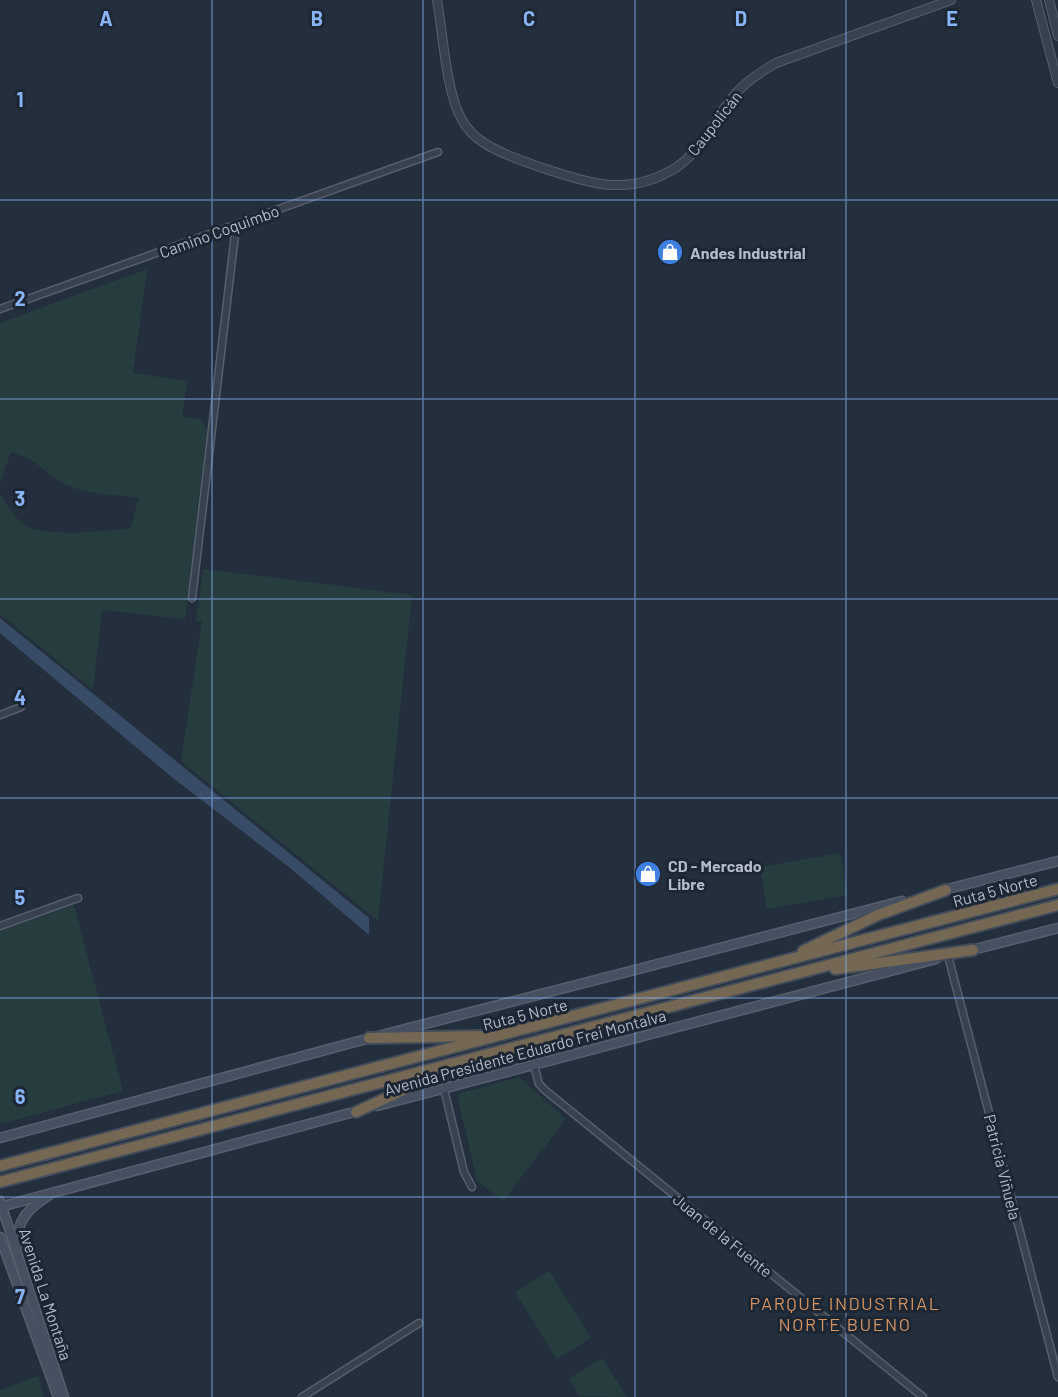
<svg xmlns="http://www.w3.org/2000/svg" width="1058" height="1397" font-family="Barlow,sans-serif">
<rect width="100%" height="100%" fill="#242f3e"/>
<g fill="#263c3f">
<path d="M147,269L133,373L187,381L182,417L201,419L207,430L185,619L102,610L93,690L0,614V494C7,505 13,516 23,524C44,539 104,530 130,529L139,498C114,494 91,496 67,485C44,474 40,460 11,452L0,483V323Z"/>
<polygon points="203,569 412,595 378,921 181,761 202,622 196,621"/>
<polygon points="840,853 848,895 767,909 760,867"/>
<polygon points="74,905 123,1091 0,1124 0,931"/>
<polygon points="519,1077 566,1119 503,1201 477,1181 457,1094"/>
<polygon points="549,1271 591,1338 557,1359 515,1292"/>
<polygon points="602,1358 627,1397 579,1396 569,1379"/>
<polygon points="38,1376 44,1397 0,1397 0,1390"/>
</g>
<polygon fill="#394c67" points="0,618 369,918 369,935 289,867 173,778 7,639 0,633"/>
<g fill="none" stroke-linecap="round" stroke-linejoin="round">
<g stroke="#565f6c" stroke-width="9">
<g id="minor">
<polyline points="0,309 438,152"/>
<polyline points="192,598 236,226"/>
<polyline points="0,715 21,707"/>
<polyline points="0,926 78,898"/>
<polyline points="948,956 1058,1377"/>
<polyline points="534,1065 539,1084 546,1091 923,1397"/>
<polyline points="444,1089 464,1172 472,1187"/>
<polyline points="302,1397 419,1323"/>
</g>
</g>
<g stroke="#565f6c" stroke-width="10">
<g id="tertiary">
<path d="M437,0C443,33 446,93 462,120C467,129 475,137 484,143C505,157 587,185 613,185C635,186 658,179 677,167C701,150 711,126 728,103C741,85 757,74 776,63L951,0"/>
<polyline points="1036,0 1058,83"/>
<polyline points="1049,0 1058,36"/>
</g>
</g>
<g stroke="#565f6c" stroke-width="11">
<g id="secondary">
<polyline points="940,891 1058,861"/>
<polyline points="968,951 1058,928"/>
<polyline points="377,1106 936,959"/>
<polyline points="0,1138 355,1042 902,901"/>
<polyline points="0,1201 64,1397"/>
<polyline points="0,1207 361,1110"/>
<polyline points="0,1237 58,1397"/>
<path d="M18,1245C16,1220 28,1209 48,1196"/>
</g>
</g>
<g stroke="#434c59" stroke-width="14">
<g id="motorway">
<polyline points="803,951 878,915 946,890"/>
<polyline points="835,969 973,950"/>
<polyline points="369,1038 480,1036"/>
<polyline points="356,1112 445,1071"/>
<polyline points="0,1166 1058,889"/>
<polyline points="0,1182 1058,905"/>
</g>
</g>
<use href="#minor" stroke="#38414e" stroke-width="6"/>
<use href="#tertiary" stroke="#38414e" stroke-width="8"/>
<use href="#secondary" stroke="#465061" stroke-width="8"/>
<use href="#motorway" stroke="#746855" stroke-width="10"/>
</g>
<path fill="none" stroke="#8ab4f8" stroke-width="1.5" stroke-opacity="0.55" d="M212,0V1397M423,0V1397M635,0V1397M846,0V1397M0,200H1058M0,399H1058M0,599H1058M0,798H1058M0,998H1058M0,1197H1058"/>
<defs>
<g id="shop-disc" transform="scale(1.35)"><circle r="9.5" fill="#3f7fe0" stroke="#1d2633"/><path d="M-5-2.5h2.3a2.7 3.5 0 0 1 5.4 0H5L5.5 6h-11ZM-1.5-2.5h3a1.5 2.3 0 0 0-3 0Z" fill="#fff"/></g>
</defs>
<g fill-rule="evenodd">
<use href="#shop-disc" x="670" y="252"/>
<use href="#shop-disc" x="648" y="874"/>
</g>
<g text-anchor="middle" dominant-baseline="central" stroke-width="6" stroke-linejoin="round" paint-order="stroke">
<g font-size="16" fill="#b4bcc9" stroke="#1d2633">
<text transform="translate(714 123) rotate(-52)">Caupolicán</text>
<text transform="translate(219 231) rotate(-20)">Camino Coquimbo</text>
<text transform="translate(995 890) rotate(-15)">Ruta 5 Norte</text>
<text transform="translate(525 1014) rotate(-14)">Ruta 5 Norte</text>
<text transform="translate(525 1052) rotate(-15)">Avenida Presidente Eduardo Frei Montalva</text>
<text transform="translate(1003 1167) rotate(76)">Patricia Viñuela</text>
<text transform="translate(723 1235) rotate(39)">Juan de la Fuente</text>
<text transform="translate(46 1294) rotate(72)">Avenida La Montaña</text>
</g>
<g font-size="16" font-weight="bold" fill="#b4bcc9" stroke="#1d2633" text-anchor="start">
<text x="690" y="252">Andes Industrial</text>
<text x="668" y="865">CD - Mercado<tspan x="668" dy="18">Libre</tspan></text>
</g>
<g font-size="18" letter-spacing="1.5" fill="#d59563" stroke="#1d2633">
<text x="845" y="1303">PARQUE INDUSTRIAL<tspan x="845" dy="21">NORTE BUENO</tspan></text>
</g>
</g>
<g font-size="20" text-anchor="middle" font-weight="bold" fill="#8ab4f8" stroke="#1d2633" stroke-width="6" stroke-linejoin="round" paint-order="stroke">
<text x="106" y="26">A</text>
<text x="317" y="26">B</text>
<text x="529" y="26">C</text>
<text x="741" y="26">D</text>
<text x="952" y="26">E</text>
<text x="20" y="107">1</text>
<text x="20" y="306">2</text>
<text x="20" y="506">3</text>
<text x="20" y="705">4</text>
<text x="20" y="905">5</text>
<text x="20" y="1104">6</text>
<text x="20" y="1304">7</text>
</g>
</svg>
